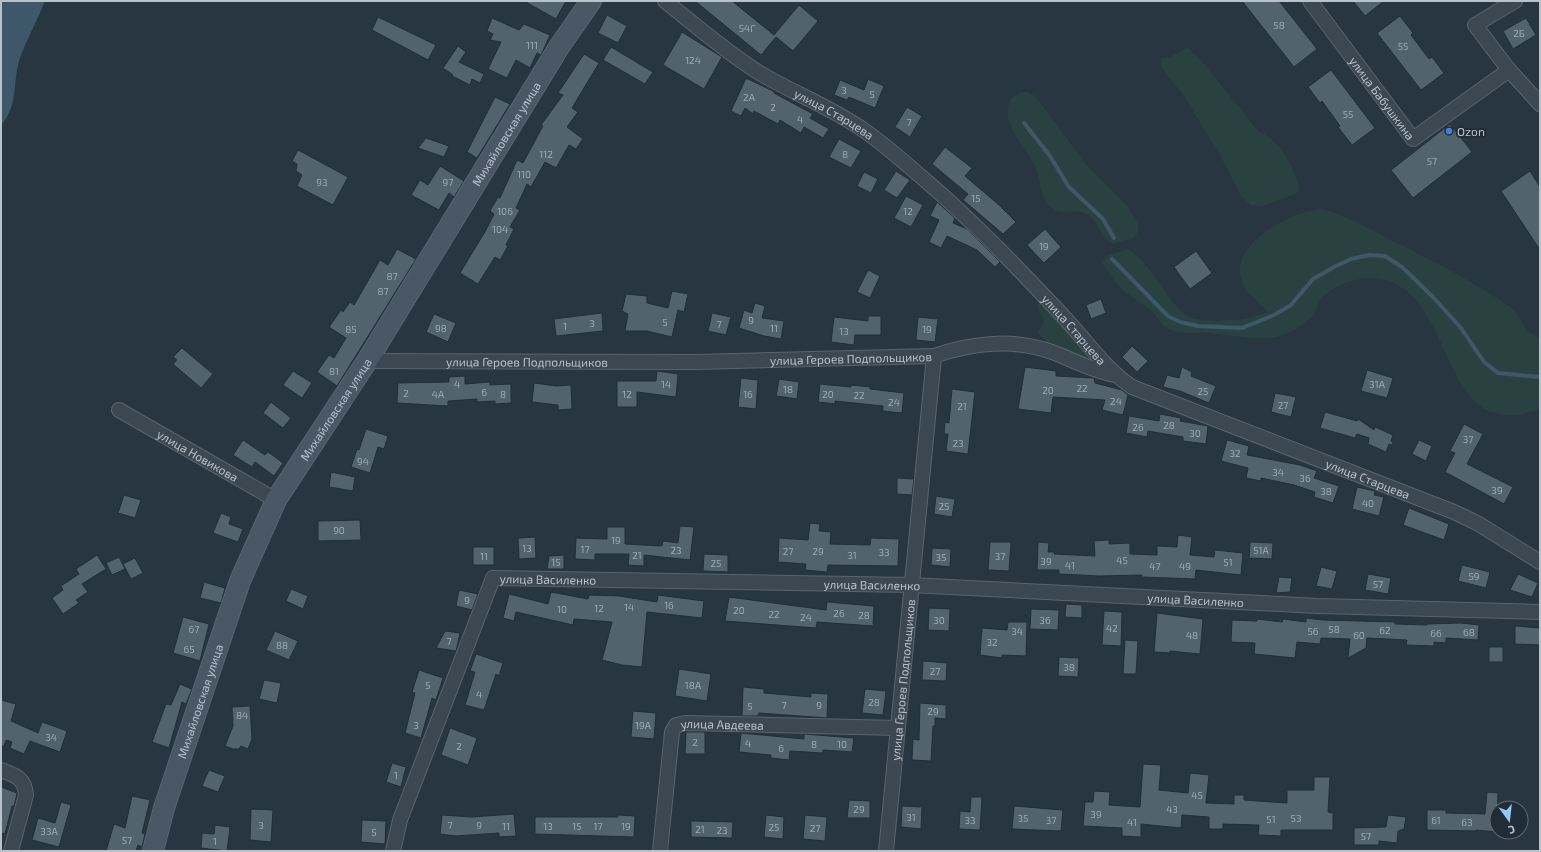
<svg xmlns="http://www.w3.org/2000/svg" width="1541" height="852" font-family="'Exo 2',sans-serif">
<rect width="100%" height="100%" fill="#273641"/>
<g fill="#294241">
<path d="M1188,48L1201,60L1259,132C1278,137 1298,172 1299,191L1296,194L1262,206L1251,205L1241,196L1220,155L1184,96L1161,67V62L1163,58L1171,57L1184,49Z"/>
<path d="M1020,92H1028L1035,96L1084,162L1128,207L1139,226L1137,234L1132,239L1113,244C1100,238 1099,221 1087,214C1076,208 1062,217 1052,208C1040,199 1041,181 1036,169C1029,152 1014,139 1009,121C1006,113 1008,107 1010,100Z"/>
<path d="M1322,209C1345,215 1366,227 1387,238C1428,258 1471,280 1509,306C1523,315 1522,333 1540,338V409C1435,447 1460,295 1381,279C1364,275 1333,284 1322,298C1318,303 1316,311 1312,316C1307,322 1299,327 1292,331C1268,345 1235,335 1209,333C1194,332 1181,335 1167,328C1158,323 1159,318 1154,313C1147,307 1139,303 1132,297C1119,288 1110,276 1102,263C1105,257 1109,254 1115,253C1119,252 1123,250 1127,250C1144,254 1168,301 1184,314C1197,325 1252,321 1267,312C1257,301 1243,290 1240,275C1235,241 1294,210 1322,209Z"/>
<path d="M1041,302L1094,359V362C1080,356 1042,346 1038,331C1050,318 1039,318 1037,305Z"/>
</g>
<path fill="#3e5769" d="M1,1H45C38,19 28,37 21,55C12,78 19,107 1,125Z"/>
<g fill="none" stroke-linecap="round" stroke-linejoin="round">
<g stroke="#3e5769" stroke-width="4">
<polyline points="1024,123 1050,156 1069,187 1103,219 1114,238"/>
<polyline points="1112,259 1168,316 1180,322 1198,326 1242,328 1274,315 1291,305 1313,279 1336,266 1351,259 1369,255 1385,256 1402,267 1432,296 1461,328 1484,362 1498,373 1540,377"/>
</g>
</g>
<g fill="#52636e" stroke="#222e38">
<polygon points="524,1 566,1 556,19"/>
<polygon points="695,1 732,1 774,35 799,5 818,21 793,51 776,37 761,55"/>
<polygon points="1242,1 1279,1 1317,49 1294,67"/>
<polygon points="1353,1 1384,1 1365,16"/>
<polygon points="607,15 627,26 618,43 598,33"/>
<polygon points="1400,16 1413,33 1411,35 1429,59 1432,57 1444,73 1421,90 1377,33"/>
<polygon points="378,17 436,45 428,60 372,30"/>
<polygon points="492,18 519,30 524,24 550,35 542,53 541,55 537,53 530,68 516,60 507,78 488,69 501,42 490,40 493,34 487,31"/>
<polygon points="1526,18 1536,35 1513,49 1503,31"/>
<polygon points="682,32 722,57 704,89 663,65"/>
<polygon points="458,46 466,52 459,62 484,74 480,83 472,79 470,85 452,76 453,75 443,68"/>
<polygon points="611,47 653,72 645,84 603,60"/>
<polygon points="584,54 599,63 572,108 578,112 567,127 583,139 576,149 569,145 556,168 545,162 531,187 527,184 516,208 520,210 510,227 514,229 506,245 508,246 500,260 495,257 478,284 460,273 486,230 494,214 490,211 498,197 500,198 517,160 523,163 543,126 541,125 563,95 558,93"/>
<polygon points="1331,70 1375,128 1352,145 1338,127 1340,126 1322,101 1320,103 1308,87"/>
<polygon points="746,78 775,92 774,93 813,114 810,118 829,129 823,138 804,127 801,133 780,120 778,124 754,111 753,114 745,108 741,116 731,111"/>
<polygon points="868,79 884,86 875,108 849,97 847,100 834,95 840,80 864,90"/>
<polygon points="495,97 510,104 477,158 467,152"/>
<polygon points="907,107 922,116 910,137 895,127"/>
<polygon points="1450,124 1472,152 1413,198 1391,170"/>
<polygon points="426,138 449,146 444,157 418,148"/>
<polygon points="839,139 861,151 851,168 829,157"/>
<polygon points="945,147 972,168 965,176 999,205 1016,222 1003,234 963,200 968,194 932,164"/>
<polygon points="298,150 348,177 333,205 297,186 302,175 296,171 297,164 292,161"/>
<polygon points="440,166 464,181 454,197 449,193 439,210 411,195 420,180 428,185"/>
<polygon points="896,171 910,180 897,198 884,190"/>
<polygon points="1530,171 1540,187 1540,250 1501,191"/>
<polygon points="864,172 878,179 871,193 857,186"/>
<polygon points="906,196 923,205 911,227 894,218"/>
<polygon points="937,202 955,218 953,223 967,229 1000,262 995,267 977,250 947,236 941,248 929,242 939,220 930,216"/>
<polygon points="1045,229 1061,247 1044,263 1027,245"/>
<polygon points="397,249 416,259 337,386 317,372 329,355 334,358 346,338 329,327 341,310 343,312 350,302 354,305 380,260 388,265"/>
<polygon points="1196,251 1212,273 1190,289 1174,267"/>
<polygon points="868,270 880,276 870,298 857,292"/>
<polygon points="672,291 688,294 684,312 678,310 672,337 647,331 625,331 628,314 622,311 626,294 647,296 647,303 668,308"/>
<polygon points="1101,299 1106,313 1091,319 1086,305"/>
<polygon points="755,303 765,306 762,318 784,321 781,339 764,336 739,328 744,310 752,313"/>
<polygon points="602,313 603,331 556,336 554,319"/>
<polygon points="712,313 731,317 726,335 708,331"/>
<polygon points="434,314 456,323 448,342 426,332"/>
<polygon points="868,316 881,316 881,335 855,335 854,345 831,342 834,317 868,321"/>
<polygon points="918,317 938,319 935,342 916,340"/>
<polygon points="1132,346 1148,361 1137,372 1122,357"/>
<polygon points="182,348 213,374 201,388 173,364 177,360 173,357"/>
<polygon points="1025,367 1056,371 1056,376 1094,378 1095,383 1122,390 1128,395 1123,415 1102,410 1105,400 1053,397 1051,413 1018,409"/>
<polygon points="1182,367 1192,372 1191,376 1216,386 1209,403 1180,391 1163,387 1167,375 1179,378"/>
<polygon points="1367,370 1393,378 1387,398 1361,391"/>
<polygon points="293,371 312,383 302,398 283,385"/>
<polygon points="657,371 678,374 676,397 637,392 637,407 617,407 617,381 656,381"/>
<polygon points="465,376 465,384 490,382 490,385 511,384 511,403 495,404 495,401 477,402 477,399 448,401 448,406 397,403 398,383 449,382 449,377"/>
<polygon points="741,378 758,380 756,409 738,407"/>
<polygon points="779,379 799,382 797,399 776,396"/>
<polygon points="534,383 556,386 571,385 572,409 558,410 558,405 532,402"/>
<polygon points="820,384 851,387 851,385 870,387 870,389 904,393 902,413 883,411 883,406 835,401 835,404 818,402"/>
<polygon points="952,389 975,392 968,454 946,451 948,434 944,434 945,422 949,423"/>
<polygon points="1275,393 1296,397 1291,417 1271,412"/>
<polygon points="271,402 291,418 283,428 263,413"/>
<polygon points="1325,412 1357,421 1358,419 1374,430 1375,427 1393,435 1391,441 1393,443 1392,445 1389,444 1386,452 1368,444 1369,438 1357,434 1355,438 1320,428"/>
<polygon points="1160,414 1181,418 1180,421 1208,426 1206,444 1183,441 1183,437 1148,431 1147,437 1126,433 1129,416 1159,421"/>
<polygon points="1464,424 1483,434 1467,464 1513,487 1504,504 1445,472 1455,453 1450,451"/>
<polygon points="366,429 388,436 384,449 378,447 370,473 351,467 357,449 359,450"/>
<polygon points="243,440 265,455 268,452 283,463 274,476 255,462 252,467 233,455"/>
<polygon points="1227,440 1249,446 1247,455 1300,465 1317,471 1314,478 1339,486 1333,503 1314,497 1315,492 1294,485 1261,478 1261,481 1246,478 1248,468 1221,461"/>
<polygon points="1419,440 1432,446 1426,461 1412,454"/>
<polygon points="331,472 355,477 353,491 329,487"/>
<polygon points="897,478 914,479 912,495 897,494"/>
<polygon points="1357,487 1375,491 1374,495 1384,497 1379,516 1352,509"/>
<polygon points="124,495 141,500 135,518 118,513"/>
<polygon points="936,496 955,499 952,517 934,514"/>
<polygon points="1409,508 1449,524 1444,540 1403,525"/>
<polygon points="221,513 231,517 229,524 243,529 238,542 213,533"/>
<polygon points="360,520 361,540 318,541 318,521"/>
<polygon points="810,523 820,524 819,531 831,532 830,544 870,545 871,538 899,539 898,566 828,565 827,572 805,570 806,564 778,562 779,538 808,540"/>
<polygon points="680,526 694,527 690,560 644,555 644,566 628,565 629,554 595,554 595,560 575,559 576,538 607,539 607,527 625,527 625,544 662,546 663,541 678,543"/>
<polygon points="1178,535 1192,537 1190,555 1214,557 1215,550 1243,553 1241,575 1196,570 1195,579 1142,577 1142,575 1099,576 1059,574 1059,570 1037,570 1038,542 1049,543 1048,552 1054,552 1054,554 1095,556 1094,541 1109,540 1109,544 1130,543 1130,554 1157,555 1157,546 1177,547"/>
<polygon points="535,537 536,558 519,559 518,538"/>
<polygon points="990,542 1011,542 1009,571 988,570"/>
<polygon points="1250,542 1273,543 1272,559 1249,558"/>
<rect x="473" y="547" width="21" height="18"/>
<polygon points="932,548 951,549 950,567 931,565"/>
<polygon points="704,554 728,555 728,572 703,571"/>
<polygon points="97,555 106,569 82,584 88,592 76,600 79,603 63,614 52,598 63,590 61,586 79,574 76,569"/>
<polygon points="564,555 564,569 547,569 549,556"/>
<polygon points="119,557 125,569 112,575 106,563"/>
<polygon points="135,558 143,573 131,579 123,564"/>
<polygon points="1462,565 1490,572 1486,588 1458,581"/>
<polygon points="1321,567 1337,571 1332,589 1316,586"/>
<polygon points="1368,574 1391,578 1388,594 1365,590"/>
<polygon points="1518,574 1538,583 1532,597 1510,590"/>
<polygon points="1279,577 1292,578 1290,592 1276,593"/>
<polygon points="204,582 225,588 221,603 200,598"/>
<polygon points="291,589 308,596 303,609 286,601"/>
<polygon points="459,590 478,594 472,610 456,606"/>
<polygon points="551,592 588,599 589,595 619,596 657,602 658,595 704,601 702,618 647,612 642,667 622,665 602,660 612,622 574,619 573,625 516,612 514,621 503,618 509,594 548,604"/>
<polygon points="729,597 826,610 827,602 874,606 873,626 817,622 816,628 725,621"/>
<polygon points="1066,604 1082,605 1082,618 1065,617"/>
<polygon points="929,608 950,609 949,631 928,630"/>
<polygon points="1031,609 1059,610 1058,630 1030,629"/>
<polygon points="1104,611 1122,612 1121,646 1102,645"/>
<polygon points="1157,613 1203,619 1200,654 1170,651 1170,653 1154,652"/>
<polygon points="183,617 209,624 200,661 173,653"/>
<polygon points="1306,618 1322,620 1395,622 1395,624 1427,625 1427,624 1461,623 1479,625 1478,640 1446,638 1446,643 1434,642 1434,646 1406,645 1407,640 1367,638 1366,648 1348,658 1350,639 1321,638 1320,644 1297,642 1295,658 1254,654 1255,643 1231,642 1232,620 1257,621 1257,619 1282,622 1283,619 1306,622"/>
<polygon points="1008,622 1027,622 1026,656 1002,655 1002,658 980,655 982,628 1007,630"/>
<polygon points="1515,626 1540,628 1540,645 1515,644"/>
<polygon points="275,631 298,641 289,660 266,650"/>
<polygon points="445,631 460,633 456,651 436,648"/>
<polygon points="1125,640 1138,641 1136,674 1123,674"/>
<rect x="1489" y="647" width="14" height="15"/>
<polygon points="476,654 503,663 499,676 496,674 484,710 465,705 475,672 470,671"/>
<polygon points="1059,657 1079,658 1078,677 1058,676"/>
<polygon points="923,661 947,663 946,681 922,680"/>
<polygon points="679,669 711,674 707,701 675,696"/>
<polygon points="419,670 443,678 436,700 432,698 421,738 405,733 415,693 412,692"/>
<polygon points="264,680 281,683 277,703 259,699"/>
<polygon points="180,684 192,689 186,704 182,702 169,748 152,742 166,704 171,705"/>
<polygon points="743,687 764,689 764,693 811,697 811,693 828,694 827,718 759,713 758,716 742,716"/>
<polygon points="865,689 886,691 883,715 862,713"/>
<polygon points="1,700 16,704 11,721 38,733 42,722 67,731 60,752 30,741 24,754 10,748 12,742 6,740 4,746 1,746"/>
<polygon points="920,703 946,705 946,719 935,718 935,726 933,726 931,761 912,760 913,739 919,740"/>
<polygon points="250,706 252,739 248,749 241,746 239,749 233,749 225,746 233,726 232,707"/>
<polygon points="633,711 656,713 654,739 631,737"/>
<polygon points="450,728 477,738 468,765 441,755"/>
<polygon points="686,732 705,732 705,754 685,754"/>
<polygon points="741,733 804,739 804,734 854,738 852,752 823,750 823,753 790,751 789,760 771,758 771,755 739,752"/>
<polygon points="392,763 406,767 401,787 386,782"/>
<polygon points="1143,764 1161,765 1159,790 1188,793 1190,773 1209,775 1206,803 1234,804 1234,795 1244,795 1244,800 1287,803 1287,790 1314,790 1314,777 1330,777 1328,812 1333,813 1333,830 1281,830 1281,836 1258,835 1259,825 1223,824 1223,829 1209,829 1209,817 1182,815 1181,828 1141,824 1141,837 1122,836 1122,828 1083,826 1085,802 1093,802 1094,791 1110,792 1109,805 1140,807"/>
<polygon points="209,770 225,776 218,792 202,786"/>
<polygon points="1,787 17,793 17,794 14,806 12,806 5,834 1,833"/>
<polygon points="1487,792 1498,793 1497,832 1476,830 1476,831 1427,830 1427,810 1446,810 1446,813 1485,814"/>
<polygon points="132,796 150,800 142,833 145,834 142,847 138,845 136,851 106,851 114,824 125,828"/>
<polygon points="971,797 982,797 980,830 959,829 960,811 970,812"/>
<polygon points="849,800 870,801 870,818 847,818"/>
<polygon points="61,802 71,805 59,847 32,840 38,818 55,823"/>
<polygon points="902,806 922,807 921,829 901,827"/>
<polygon points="1014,806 1063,810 1061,831 1012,829"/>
<polygon points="251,809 273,810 271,842 250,840"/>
<polygon points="514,814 516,836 499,837 499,833 456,836 440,834 442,815 471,817"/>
<polygon points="618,815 635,816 634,837 535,834 535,817 618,817"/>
<polygon points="766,815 784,817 783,839 764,837"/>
<polygon points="805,815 827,817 825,841 803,839"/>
<polygon points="1388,815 1406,817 1404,829 1398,831 1397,843 1379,841 1379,845 1354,845 1354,828 1386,827"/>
<polygon points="362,820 386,821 385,844 361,842"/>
<polygon points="691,821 733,822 732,838 691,837"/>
<polygon points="215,825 230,827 227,851 201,848 202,833 214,834"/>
</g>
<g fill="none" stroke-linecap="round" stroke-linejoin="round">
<g stroke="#59656e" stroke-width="16">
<g id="street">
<path id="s1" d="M665,1C695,25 725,51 758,72C793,93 831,107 865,131C889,148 911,168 933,187C979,227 1021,271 1062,315C1085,339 1104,368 1132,387L1454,512L1477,523L1540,562"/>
<path id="s2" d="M1310,1L1413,139L1509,70"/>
<polyline points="1515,1 1475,25 1509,70 1540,104"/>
<path id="s3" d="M367,361L695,362L934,356C971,343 1014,338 1052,352C1073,360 1093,371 1115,375"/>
<path id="s4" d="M119,410L276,500"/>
<path d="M1,770C15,775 25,778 26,795L11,851"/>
<path id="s5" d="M393,851L400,820L493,578L911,585L1318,606L1540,612"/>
<path id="s6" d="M660,851L672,732L676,725L685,723L897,728"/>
<path id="s7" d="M886,851L934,356"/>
</g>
</g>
<g stroke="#59656e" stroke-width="22">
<g id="secondary">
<path id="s8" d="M153,851L164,808L240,581L276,500L367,361L559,47L591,1"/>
</g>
</g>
<use href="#street" stroke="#3b4751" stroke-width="14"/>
<use href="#secondary" stroke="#4a5764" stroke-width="20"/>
</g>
<circle fill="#3f7fe0" stroke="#202c36" stroke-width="1.5" cx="1449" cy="131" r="4"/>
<g text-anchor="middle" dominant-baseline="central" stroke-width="4" stroke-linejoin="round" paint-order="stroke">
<g font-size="10" fill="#9eaab4">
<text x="1279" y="25">58</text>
<text x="747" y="28">54Г</text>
<text x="1519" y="33">2Б</text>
<text x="532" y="45">111</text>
<text x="1403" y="46">55</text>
<text x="693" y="60">124</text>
<text x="844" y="90">3</text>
<text x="872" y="94">5</text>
<text x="749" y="97">2А</text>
<text x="773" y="107">2</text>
<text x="1348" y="114">55</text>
<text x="800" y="119">4</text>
<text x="909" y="122">7</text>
<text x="546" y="154">112</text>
<text x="845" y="154">8</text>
<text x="1432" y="161">57</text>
<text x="524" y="174">110</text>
<text x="322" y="182">93</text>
<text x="448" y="182">97</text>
<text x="976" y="198">15</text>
<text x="505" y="211">106</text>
<text x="908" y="211">12</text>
<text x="500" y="229">104</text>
<text x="1044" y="246">19</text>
<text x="392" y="276">87</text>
<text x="383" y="291">87</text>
<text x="751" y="320">9</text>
<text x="665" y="322">5</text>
<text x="592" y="323">3</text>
<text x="719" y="324">7</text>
<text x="565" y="326">1</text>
<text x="441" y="328">98</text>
<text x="774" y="328">11</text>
<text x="351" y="329">85</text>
<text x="927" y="329">19</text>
<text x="844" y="331">13</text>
<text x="334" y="371">81</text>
<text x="457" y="384">4</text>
<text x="666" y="384">14</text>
<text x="1377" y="384">31А</text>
<text x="1082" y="388">22</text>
<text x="788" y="389">18</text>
<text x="1048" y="390">20</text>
<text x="1203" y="391">25</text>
<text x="484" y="392">6</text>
<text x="406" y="393">2</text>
<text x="438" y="394">4А</text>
<text x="503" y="394">8</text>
<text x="627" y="394">12</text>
<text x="748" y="394">16</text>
<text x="828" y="394">20</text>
<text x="859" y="395">22</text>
<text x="1116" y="401">24</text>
<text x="894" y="402">24</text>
<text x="1283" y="405">27</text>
<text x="962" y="406">21</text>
<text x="1169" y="425">28</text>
<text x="1138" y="427">26</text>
<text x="1195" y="433">30</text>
<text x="1468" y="439">37</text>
<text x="958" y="443">23</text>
<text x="1235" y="453">32</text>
<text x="363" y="461">94</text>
<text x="1278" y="472">34</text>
<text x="1305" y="478">36</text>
<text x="1497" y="490">39</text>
<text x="1326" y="491">38</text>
<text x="1368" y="503">40</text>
<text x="944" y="506">25</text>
<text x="339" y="530">90</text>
<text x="616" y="540">19</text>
<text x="527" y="548">13</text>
<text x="585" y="549">17</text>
<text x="676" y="550">23</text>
<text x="1261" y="550">51А</text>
<text x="788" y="551">27</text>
<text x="818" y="551">29</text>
<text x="884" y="552">33</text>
<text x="637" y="555">21</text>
<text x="852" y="555">31</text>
<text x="484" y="556">11</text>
<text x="1000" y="556">37</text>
<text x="941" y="557">35</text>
<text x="1122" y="560">45</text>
<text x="1046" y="561">39</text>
<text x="556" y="562">15</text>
<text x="1228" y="562">51</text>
<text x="716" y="563">25</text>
<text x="1070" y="565">41</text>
<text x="1155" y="566">47</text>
<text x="1185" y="566">49</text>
<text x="1474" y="576">59</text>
<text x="1378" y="584">57</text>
<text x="467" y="600">9</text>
<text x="669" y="605">16</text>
<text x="629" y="607">14</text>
<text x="599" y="608">12</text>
<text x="562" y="609">10</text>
<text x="739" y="610">20</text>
<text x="839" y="613">26</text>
<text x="774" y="614">22</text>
<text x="864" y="615">28</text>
<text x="806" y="617">24</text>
<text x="939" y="620">30</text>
<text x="1045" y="620">36</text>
<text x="1112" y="628">42</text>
<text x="194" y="629">67</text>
<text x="1334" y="629">58</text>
<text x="1385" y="630">62</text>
<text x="1017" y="631">34</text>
<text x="1313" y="631">56</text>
<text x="1469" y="632">68</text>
<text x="1436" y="633">66</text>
<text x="1192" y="635">48</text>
<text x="1359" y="635">60</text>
<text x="449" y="641">7</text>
<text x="992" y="642">32</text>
<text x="282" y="645">88</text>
<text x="189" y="649">65</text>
<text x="1069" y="667">38</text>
<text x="935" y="671">27</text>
<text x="428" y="685">5</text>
<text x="693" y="685">18А</text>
<text x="479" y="694">4</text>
<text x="874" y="702">28</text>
<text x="784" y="705">7</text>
<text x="819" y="705">9</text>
<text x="750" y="706">5</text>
<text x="933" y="711">29</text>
<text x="242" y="715">84</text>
<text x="416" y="725">3</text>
<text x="643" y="725">19А</text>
<text x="51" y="737">34</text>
<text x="695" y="742">2</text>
<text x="748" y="743">4</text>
<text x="814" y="744">8</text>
<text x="842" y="744">10</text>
<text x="459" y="746">2</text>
<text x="781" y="748">6</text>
<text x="396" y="775">1</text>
<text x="1197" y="795">45</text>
<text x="859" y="809">29</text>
<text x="1172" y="809">43</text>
<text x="1096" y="814">39</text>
<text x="911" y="817">31</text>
<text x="1023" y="818">35</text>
<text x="1296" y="818">53</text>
<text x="1271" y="819">51</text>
<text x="970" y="820">33</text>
<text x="1051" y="820">37</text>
<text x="1436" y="820">61</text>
<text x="1132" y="822">41</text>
<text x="1467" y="822">63</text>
<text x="261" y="825">3</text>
<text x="450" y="825">7</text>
<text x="479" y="825">9</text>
<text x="506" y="826">11</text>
<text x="548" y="826">13</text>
<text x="577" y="826">15</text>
<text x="598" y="826">17</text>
<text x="626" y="826">19</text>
<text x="774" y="827">25</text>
<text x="815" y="828">27</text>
<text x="700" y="829">21</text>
<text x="722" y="830">23</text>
<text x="49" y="831">33А</text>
<text x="374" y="832">5</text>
<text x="1366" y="836">57</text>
<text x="127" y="840">57</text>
<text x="215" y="841">1</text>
</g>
<g font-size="12" fill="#b8c2cb" stroke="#202c36">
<text stroke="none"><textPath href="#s2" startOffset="121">улица Бабушкина</textPath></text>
<text stroke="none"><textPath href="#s1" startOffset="204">улица Старцева</textPath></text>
<text stroke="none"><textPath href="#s8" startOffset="805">Михайловская улица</textPath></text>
<text stroke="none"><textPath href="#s1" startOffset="528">улица Старцева</textPath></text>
<text stroke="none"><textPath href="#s3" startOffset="484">улица Героев Подпольщиков</textPath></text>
<text stroke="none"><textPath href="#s3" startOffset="160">улица Героев Подпольщиков</textPath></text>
<text stroke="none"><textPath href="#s8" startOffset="481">Михайловская улица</textPath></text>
<text stroke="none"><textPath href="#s4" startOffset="91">улица Новикова</textPath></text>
<text stroke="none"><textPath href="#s1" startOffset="863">улица Старцева</textPath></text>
<text stroke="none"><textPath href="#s5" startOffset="346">улица Василенко</textPath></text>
<text stroke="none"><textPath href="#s5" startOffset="670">улица Василенко</textPath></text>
<text stroke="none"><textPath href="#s5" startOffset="994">улица Василенко</textPath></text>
<text stroke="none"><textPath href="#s7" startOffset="172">улица Героев Подпольщиков</textPath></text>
<text stroke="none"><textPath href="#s8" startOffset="157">Михайловская улица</textPath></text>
<text stroke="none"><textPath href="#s6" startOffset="174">улица Авдеева</textPath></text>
</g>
<g font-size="12" fill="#b8c2cb" stroke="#202c36" text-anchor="start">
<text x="1457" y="131">Ozon</text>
</g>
</g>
<rect width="1541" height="852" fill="none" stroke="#b8c2cb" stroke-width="4"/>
<g transform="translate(1509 820) rotate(165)"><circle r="19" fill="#202c36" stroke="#5d6872"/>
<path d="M0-3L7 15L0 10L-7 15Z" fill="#93c8f5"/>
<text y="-6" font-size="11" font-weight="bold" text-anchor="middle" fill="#b8c2cb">С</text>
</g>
</svg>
